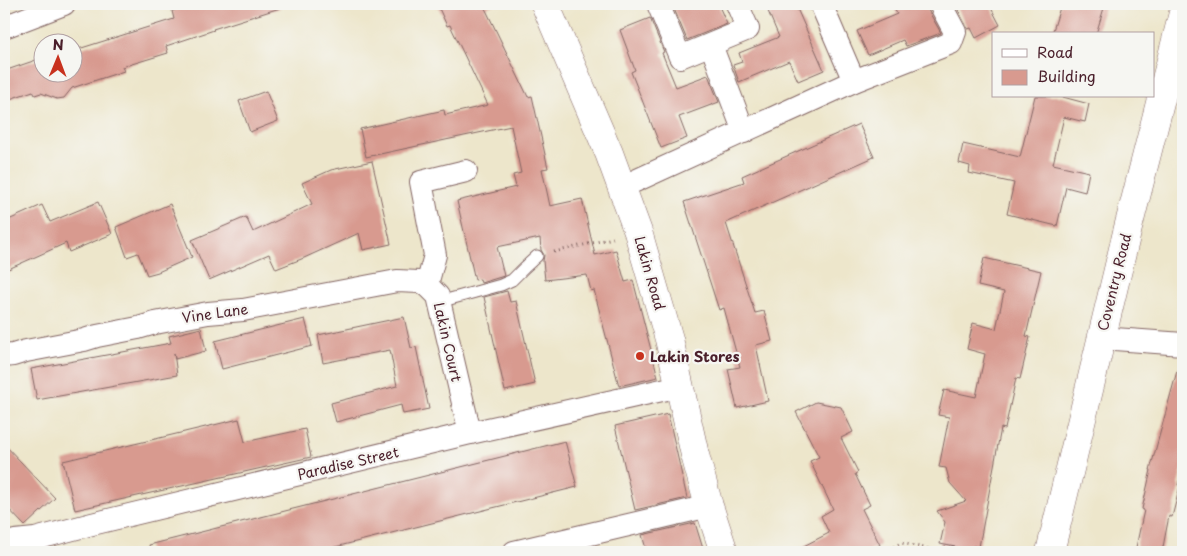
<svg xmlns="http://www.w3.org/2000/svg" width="1187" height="556" font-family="'Playpen Sans',sans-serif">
<rect width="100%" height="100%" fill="#f6f6f2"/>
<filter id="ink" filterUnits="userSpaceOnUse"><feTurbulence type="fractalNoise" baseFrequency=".02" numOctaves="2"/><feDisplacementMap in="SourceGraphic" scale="10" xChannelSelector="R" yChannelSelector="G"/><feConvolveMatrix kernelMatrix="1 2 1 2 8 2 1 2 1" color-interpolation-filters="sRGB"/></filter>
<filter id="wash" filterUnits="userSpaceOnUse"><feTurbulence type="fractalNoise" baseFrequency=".0096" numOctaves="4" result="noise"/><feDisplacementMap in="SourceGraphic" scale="20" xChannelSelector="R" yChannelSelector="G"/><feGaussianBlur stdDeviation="1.12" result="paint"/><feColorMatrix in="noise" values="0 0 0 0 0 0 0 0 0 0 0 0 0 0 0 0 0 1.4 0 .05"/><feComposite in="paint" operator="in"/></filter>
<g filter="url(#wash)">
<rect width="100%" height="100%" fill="#ede6cb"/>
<g id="blocks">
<g fill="#d89a8f">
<polygon points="193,4 279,4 280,8 213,29 214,30 166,46 168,53 122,67 124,71 72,88 64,98 57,99 41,93 35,95 33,91 4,101 4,71 42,58 42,72 72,72 72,51 174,19 172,11"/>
<polygon points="437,4 495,4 485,8 528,97 532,96 548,168 542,169 550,206 582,199 595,255 616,250 625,282 633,280 658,377 619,386 594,290 591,291 587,275 545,280 543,261 544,255 541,250 540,238 497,247 504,276 481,283 480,279 475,280 457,201 516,187 513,175 521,173 511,126 366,157 360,129 444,110 445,115 488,105 450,25 447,26"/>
<polygon points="672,4 718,4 727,24 687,40"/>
<polygon points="765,4 795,4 824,70 798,81 789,61 739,82 733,65 742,62 739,53 779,37"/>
<polygon points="892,4 927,4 928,10 941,33 906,46 903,40 868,55 857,31 897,14"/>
<polygon points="955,4 989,4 1000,25 976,38 971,28 968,29"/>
<polygon points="1061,4 1088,4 1104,8 1096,34 1052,34"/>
<polygon points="650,18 664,52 662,53 676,87 708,75 719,102 679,117 687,138 661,148 631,72 635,70 620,30"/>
<polygon points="266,91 278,121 250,132 239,101"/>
<polygon points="1035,96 1059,96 1089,104 1085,122 1064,117 1053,164 1089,172 1085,192 1066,187 1057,226 1007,214 1014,183 969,173 970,166 959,163 963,144 1020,157"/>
<polygon points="859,124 874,157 726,223 755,313 764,311 772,341 756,345 768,401 737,408 728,369 740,367 724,308 719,310 684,202 744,182 742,176"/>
<polygon points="372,161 391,244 363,250 359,233 304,258 276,269 269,254 209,280 192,240 246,217 253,232 312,204 302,183 331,170"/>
<polygon points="98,202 112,234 69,252 66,243 4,271 4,222 42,205 50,222"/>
<polygon points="170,204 192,257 158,272 147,275 138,253 127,257 116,227"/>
<polygon points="984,258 1041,271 1026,336 1030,337 1020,379 1016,378 1005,429 1001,428 979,547 973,546 971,550 940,544 945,522 937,511 966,501 950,483 946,468 939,467 949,417 938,415 944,390 976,397 985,354 967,349 973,323 996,329 1004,292 978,286"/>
<polygon points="507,291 510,302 516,301 535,384 505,391 484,297"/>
<polygon points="404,317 411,348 416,347 429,409 403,414 401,405 336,422 331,403 397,386 390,350 323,363 318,335"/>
<polygon points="305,319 312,346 222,369 215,341"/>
<polygon points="201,328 206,351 175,359 174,353 177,375 37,400 31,369 171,343 169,336"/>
<polygon points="1177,371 1183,372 1183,466 1178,485 1180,486 1172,517 1169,516 1162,552 1135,552 1144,510 1142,509 1151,470 1150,470"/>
<polygon points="816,402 841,407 853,432 841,438 858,472 855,474 870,505 862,509 880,545 867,552 792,552 829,533 821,516 833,509 810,461 819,457 796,412"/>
<polygon points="668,414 687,498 635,510 615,426"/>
<polygon points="239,419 245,442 305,429 311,457 75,510 63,461"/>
<polygon points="565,441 577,487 315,552 150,552 149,545"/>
<polygon points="4,444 55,498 25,526 4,504"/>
<polygon points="695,523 704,552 647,552 642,535"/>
</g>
</g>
</g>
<g filter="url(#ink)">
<use href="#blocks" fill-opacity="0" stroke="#836563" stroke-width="1"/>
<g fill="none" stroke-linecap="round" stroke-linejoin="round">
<g stroke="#836563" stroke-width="13">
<polyline id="lane" points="439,302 501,285 512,280 524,268 537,256"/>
</g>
<g stroke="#836563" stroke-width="24">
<g id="street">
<polyline points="658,4 680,57 748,29 737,4"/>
<polyline points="821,4 854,81"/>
<polyline points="4,27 64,4"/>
<polyline points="711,45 744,132"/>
<polyline points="466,171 421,182 435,255 427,285 438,296 470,433"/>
<polyline points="622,187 854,81 951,43 955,32 940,4"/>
<polyline points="1101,338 1183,344"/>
<polyline points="4,356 13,355 26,351 84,340 97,336 138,328 155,323 208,313 243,310 397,281 419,282 427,285"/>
<polyline points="15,541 35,539 92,524 470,433 680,386"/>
<polyline points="514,552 709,506"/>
</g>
</g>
<g stroke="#836563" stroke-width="29">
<polyline id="secondary" points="545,4 609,153 638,232 669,339 695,455 709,506 724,552"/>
</g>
<g stroke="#836563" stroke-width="29">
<polyline id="primary" points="1050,552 1128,228 1183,13"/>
</g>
<g stroke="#836563" stroke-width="3" stroke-dasharray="1 4" stroke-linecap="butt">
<polyline points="554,252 613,238"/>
<polyline points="885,552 901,543 944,552"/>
</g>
<use href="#lane" stroke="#fff" stroke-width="11"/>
<use href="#street" stroke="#fff" stroke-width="22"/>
<use href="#secondary" stroke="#fff" stroke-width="28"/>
<use href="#primary" stroke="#fff" stroke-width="28"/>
</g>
</g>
<circle fill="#c8321e" stroke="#f6f6f2" stroke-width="2" cx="640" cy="356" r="5"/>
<g text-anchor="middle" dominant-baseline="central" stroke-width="4.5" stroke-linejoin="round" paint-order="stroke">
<g font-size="14" fill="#4a1f2b" stroke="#f6f6f2">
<text transform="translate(650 273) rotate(74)">Lakin Road</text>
<text transform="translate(1114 282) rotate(-76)">Coventry Road</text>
<text transform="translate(215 313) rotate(-8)">Vine Lane</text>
<text transform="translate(448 342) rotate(77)">Lakin Court</text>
<text transform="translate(348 463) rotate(-13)">Paradise Street</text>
</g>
<g font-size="14" font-weight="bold" fill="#4a1f2b" stroke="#f6f6f2" text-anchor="start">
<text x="650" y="356">Lakin Stores</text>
</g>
</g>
<rect width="1187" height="556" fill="none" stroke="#f6f6f2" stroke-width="20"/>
<rect x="992" y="32" width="162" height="65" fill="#f6f6f2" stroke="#b1a0a2"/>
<rect x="1002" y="49" width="25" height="8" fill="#ffffff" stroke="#b1a0a2"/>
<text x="1037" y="58" font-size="15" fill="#4a1f2b">Road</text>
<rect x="1002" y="70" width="25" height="15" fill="#d89a8f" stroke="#b1a0a2"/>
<text x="1037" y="82" font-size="15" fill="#4a1f2b">Building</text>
<g transform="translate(58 58) rotate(1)"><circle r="24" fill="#f6f6f2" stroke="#b1a0a2"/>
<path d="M0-4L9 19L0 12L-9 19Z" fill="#c8321e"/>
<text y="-8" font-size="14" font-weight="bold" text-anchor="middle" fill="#4a1f2b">N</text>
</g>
</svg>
